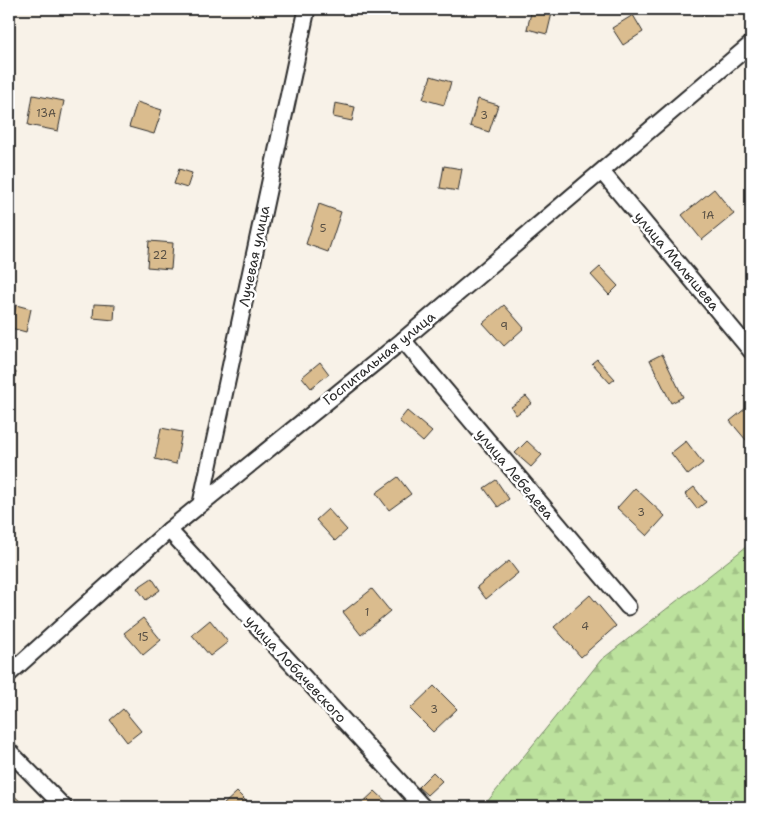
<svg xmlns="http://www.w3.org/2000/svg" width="760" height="816" font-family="'Shantell Sans',sans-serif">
<defs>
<pattern id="forest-firs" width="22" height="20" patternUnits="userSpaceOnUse" patternTransform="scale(1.25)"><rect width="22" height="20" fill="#bce29d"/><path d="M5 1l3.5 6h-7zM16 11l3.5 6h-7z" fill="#a2c287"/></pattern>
</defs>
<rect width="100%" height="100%" fill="#f8f2e8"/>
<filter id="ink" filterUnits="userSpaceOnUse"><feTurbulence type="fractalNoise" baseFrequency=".02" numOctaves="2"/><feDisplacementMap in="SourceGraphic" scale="10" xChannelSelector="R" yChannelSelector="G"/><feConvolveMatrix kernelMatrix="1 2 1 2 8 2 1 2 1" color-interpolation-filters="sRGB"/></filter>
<g filter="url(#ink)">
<polygon fill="url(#forest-firs)" stroke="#748664" points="751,543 751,807 483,807 601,660"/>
<g fill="#dabc8e" stroke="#2b2b2b">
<polygon points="532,9 553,9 547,34 527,29"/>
<polygon points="702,9 723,9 723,12 702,14"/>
<polygon points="633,15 643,32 623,45 612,28"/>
<polygon points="431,76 451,82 444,105 423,99"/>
<polygon points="33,95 64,101 58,131 28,125"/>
<polygon points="478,99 498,105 489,132 470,126"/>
<polygon points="137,102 162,110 154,134 129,127"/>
<polygon points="335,103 355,107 352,121 333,117"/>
<polygon points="444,166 462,169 458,191 440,188"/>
<polygon points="179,169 192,173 187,188 174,184"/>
<polygon points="714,189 734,214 702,240 682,215"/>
<polygon points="319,204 341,212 328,252 306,244"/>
<polygon points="149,241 173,243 171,269 147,267"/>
<polygon points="600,267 618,286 609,295 591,275"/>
<polygon points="94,304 115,305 114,320 93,318"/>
<polygon points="16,305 31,309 26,332 11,328"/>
<polygon points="504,305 524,328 504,346 483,323"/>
<polygon points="662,354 683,397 671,403 650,360"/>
<polygon points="597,359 615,379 610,383 592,363"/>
<polygon points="320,362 329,374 311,388 302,377"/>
<polygon points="9,370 16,372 9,403"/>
<polygon points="526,396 532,403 516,415 511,407"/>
<polygon points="746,408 751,414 751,436 746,440 730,421"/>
<polygon points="407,411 432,432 423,442 399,421"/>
<polygon points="161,428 182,432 176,464 155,459"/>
<polygon points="527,441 542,455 531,467 515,453"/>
<polygon points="686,441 703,463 688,475 671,453"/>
<polygon points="398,477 411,494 389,510 376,493"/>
<polygon points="496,480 509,499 498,507 484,488"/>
<polygon points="694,487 706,502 697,509 685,494"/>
<polygon points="635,488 665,516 647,536 617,508"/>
<polygon points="328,509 347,530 335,541 316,520"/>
<polygon points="509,561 518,573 486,599 477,587"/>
<polygon points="152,578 160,590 146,600 137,588"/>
<polygon points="372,589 390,611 361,635 343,612"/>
<polygon points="590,595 616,626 581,657 554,627"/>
<polygon points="143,618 161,640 143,655 124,633"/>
<polygon points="210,620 228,642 210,656 192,635"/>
<polygon points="434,686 457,709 433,732 410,709"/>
<polygon points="123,709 141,731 127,742 110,720"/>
<polygon points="433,772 442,781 427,795 418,787"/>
<polygon points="9,791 23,804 20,807 9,807"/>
<polygon points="375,791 392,807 358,807"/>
<polygon points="237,792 250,805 247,807 224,807 223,805"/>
</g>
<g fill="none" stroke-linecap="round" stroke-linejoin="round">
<g stroke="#2b2b2b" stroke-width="19">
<g id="minor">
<polyline points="602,172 751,351"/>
<polyline points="403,340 628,607"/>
<polyline points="201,503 307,9"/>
<polyline points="169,530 423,807"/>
<polyline points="9,674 169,530 403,340 751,44"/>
<polyline points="9,751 64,807"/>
</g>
</g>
<use href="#minor" stroke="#fff" stroke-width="15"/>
</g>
</g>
<g text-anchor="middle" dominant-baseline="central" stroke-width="5" stroke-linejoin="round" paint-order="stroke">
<g font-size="11" fill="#574f44">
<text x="46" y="113">13А</text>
<text x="484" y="115">3</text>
<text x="708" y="215">1А</text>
<text x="323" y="228">5</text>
<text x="160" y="255">22</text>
<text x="504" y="326">9</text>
<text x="641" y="512">3</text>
<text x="367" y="612">1</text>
<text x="585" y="626">4</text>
<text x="143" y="637">15</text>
<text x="434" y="709">3</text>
</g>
<g font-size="14" fill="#2b2b2b" stroke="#fff">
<text transform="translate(254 256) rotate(-78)">Лучевая улица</text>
<text transform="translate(677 261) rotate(50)">улица Малышева</text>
<text transform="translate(379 358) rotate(-39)">Госпитальная улица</text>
<text transform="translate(515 474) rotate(50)">улица Лебедева</text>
<text transform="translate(296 669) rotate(47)">улица Лобачевского</text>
</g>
</g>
<rect width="760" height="816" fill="none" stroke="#fff" stroke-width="30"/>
<rect x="15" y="15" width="730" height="786" fill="none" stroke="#2b2b2b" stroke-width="2" filter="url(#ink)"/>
</svg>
